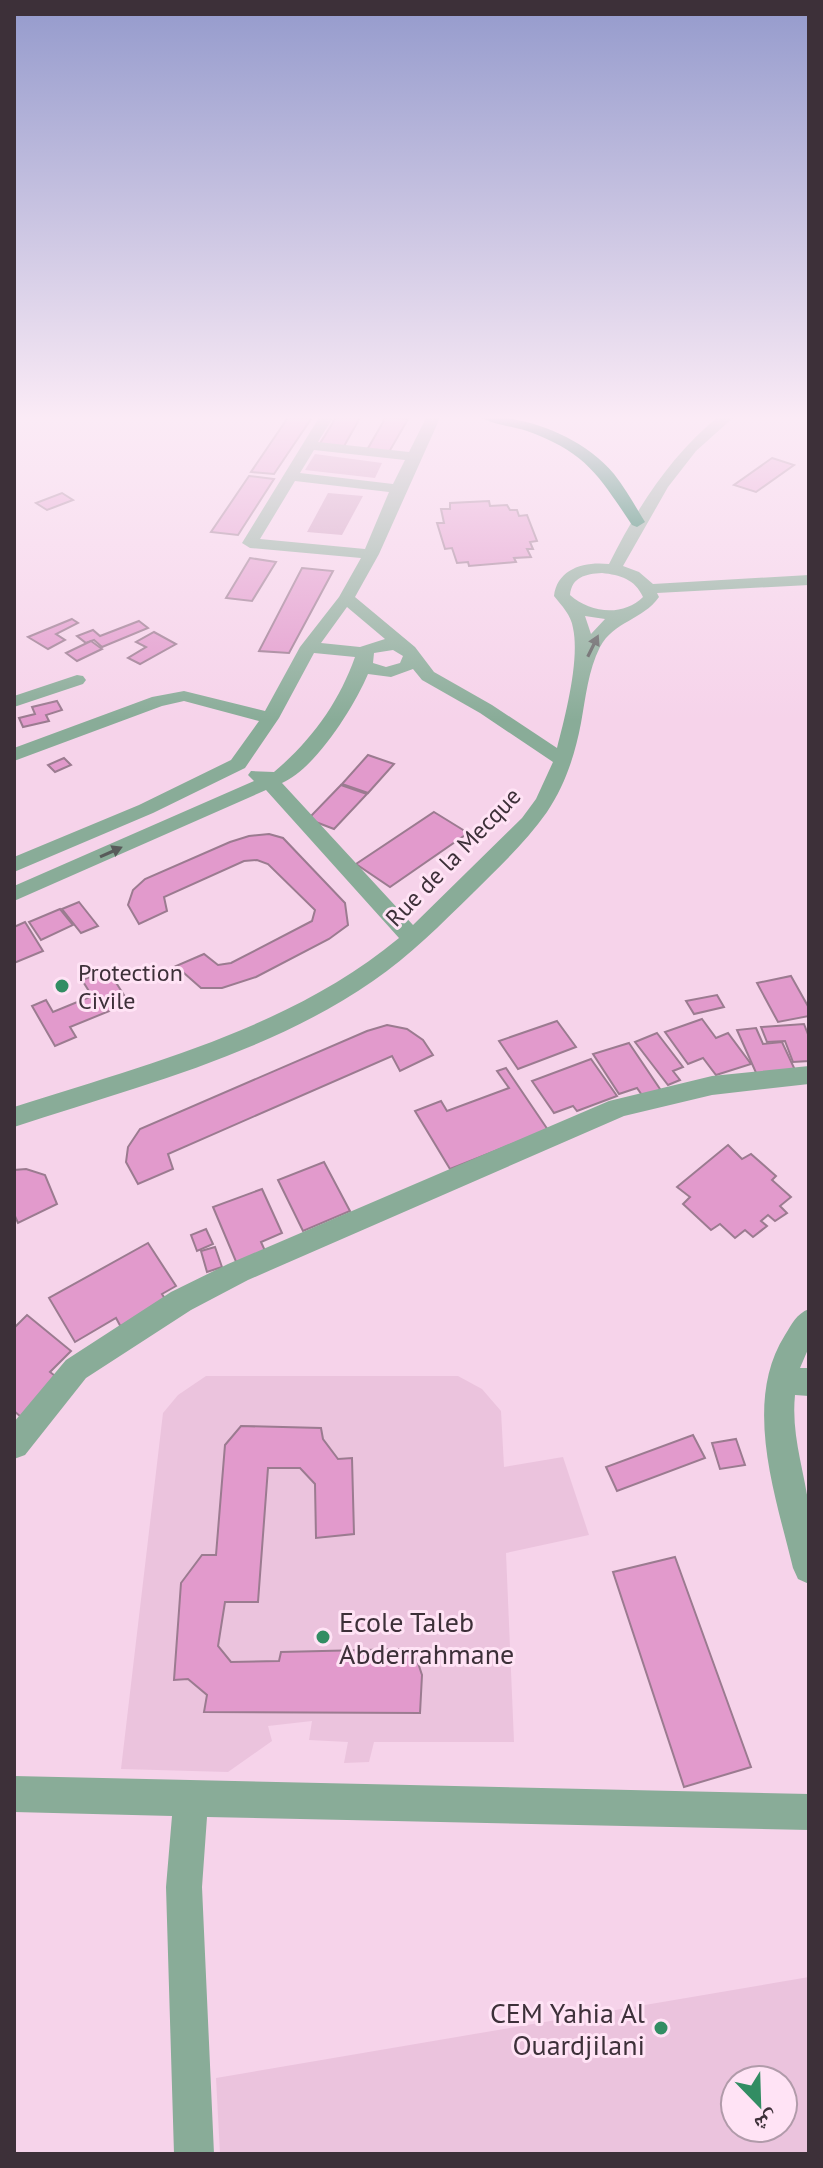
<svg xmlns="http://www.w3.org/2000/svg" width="823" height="2168" font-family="'PT Sans','Noto Naskh Arabic',sans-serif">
<rect width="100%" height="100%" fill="#f6d3ea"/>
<g fill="#ebc3dd" fill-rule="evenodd">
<polygon points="206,1376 458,1376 482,1389 501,1411 504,1467 563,1457 589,1535 506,1553 514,1742 374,1742 369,1762 344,1763 348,1742 309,1740 312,1721 268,1726 272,1741 228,1772 121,1769 163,1413 178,1395"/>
<path d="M809,1977V2154H220L216,2078ZM735,2080H783V2128H735Z"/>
</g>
<g fill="#ce9dbe">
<polygon points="315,454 382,463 375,478 305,470"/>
<polygon points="328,493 363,496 342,535 307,532"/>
</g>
<g fill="#e29acc" stroke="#9b7b90" stroke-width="2">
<polygon points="289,416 313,416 274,474 251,472"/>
<polygon points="337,416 361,416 343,448 319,445"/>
<polygon points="386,417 408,419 389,452 367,450"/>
<polygon points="772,458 794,465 756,492 734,485"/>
<polygon points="249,476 274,479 238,535 211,532"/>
<polygon points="62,493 73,500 47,510 36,503"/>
<polygon points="489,501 490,506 507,505 510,510 517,510 519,516 527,515 537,541 530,542 533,549 527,549 531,557 514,558 516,562 469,566 468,562 457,563 452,548 445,549 437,523 444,523 441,509 450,509 450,503"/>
<polygon points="250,558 276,562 252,601 226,598"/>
<polygon points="302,568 333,571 289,653 259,651"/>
<polygon points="72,619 78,623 56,634 65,640 48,649 28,637"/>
<polygon points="139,621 148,628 102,647 94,640 86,643 77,636 93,630 100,636"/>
<polygon points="154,632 176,644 140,664 128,658 146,647 136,642"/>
<polygon points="91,641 102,649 77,661 66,653"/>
<polygon points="57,701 62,710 46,715 49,721 23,727 19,718 35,714 32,707"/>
<polygon points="368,755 394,764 368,793 342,784"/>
<polygon points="64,758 71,765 55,772 48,765"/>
<polygon points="341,785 367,794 334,829 308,819"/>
<polygon points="434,812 468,833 390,887 356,864"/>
<polygon points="269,834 283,838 345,903 348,925 329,939 256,977 222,988 201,988 176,966 204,954 218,965 231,963 312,921 315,910 268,864 257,860 244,861 164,897 167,911 139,924 128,905 133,890 145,879 230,842 249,836"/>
<polygon points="79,902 98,926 81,933 62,909"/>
<polygon points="60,909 73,925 41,940 29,922"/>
<polygon points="25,922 43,951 14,963 14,927"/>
<polygon points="108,970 129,1003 70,1027 76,1037 55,1046 32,1006 46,1000 53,1012 92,996 82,980"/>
<polygon points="791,976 809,1008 809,1016 778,1022 757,983"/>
<polygon points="717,995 724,1007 694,1014 686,1001"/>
<polygon points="702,1019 716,1038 728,1033 751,1064 716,1075 703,1058 688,1064 665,1032"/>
<polygon points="557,1021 576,1047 518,1069 499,1041"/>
<polygon points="804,1024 809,1037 809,1061 793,1062 785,1041 767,1042 761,1027"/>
<polygon points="387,1025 407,1029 423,1040 433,1055 400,1071 392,1056 168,1154 173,1169 138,1184 126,1162 128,1147 140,1129 367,1031"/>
<polygon points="756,1028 763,1044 782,1042 795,1070 757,1075 737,1030"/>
<polygon points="657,1033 683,1067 673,1071 680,1080 668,1085 635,1042"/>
<polygon points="629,1043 662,1092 644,1098 637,1088 619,1094 593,1054"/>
<polygon points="591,1059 617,1096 577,1111 573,1106 554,1113 532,1081"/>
<polygon points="506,1068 548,1130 450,1169 415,1111 441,1101 447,1111 509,1088 497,1071"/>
<polygon points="728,1145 742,1159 751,1154 776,1176 772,1180 791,1197 780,1206 787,1213 775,1221 768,1215 761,1221 767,1226 753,1237 745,1230 735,1238 720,1224 711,1230 683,1204 690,1197 677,1187"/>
<polygon points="324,1162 350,1211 303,1231 278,1180"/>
<polygon points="26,1169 45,1175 57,1204 18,1223 14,1214 14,1170"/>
<polygon points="262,1189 282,1233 261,1242 266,1253 237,1264 213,1207"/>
<polygon points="206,1229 213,1244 197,1251 191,1235"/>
<polygon points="148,1243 176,1286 162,1294 167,1302 122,1329 116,1318 75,1342 49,1298"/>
<polygon points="215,1247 222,1267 207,1272 201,1251"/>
<polygon points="27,1315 71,1351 50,1372 59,1379 21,1417 14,1411 14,1328"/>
<polygon points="241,1426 321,1428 323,1439 338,1459 352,1458 354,1534 316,1538 315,1484 300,1468 268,1468 258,1602 225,1602 218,1646 231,1662 279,1661 281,1652 406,1649 417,1660 422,1675 420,1713 204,1712 207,1695 188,1679 174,1680 181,1583 202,1555 216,1555 225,1445"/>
<polygon points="693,1435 705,1458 617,1491 606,1467"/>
<polygon points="736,1439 745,1465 720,1469 712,1443"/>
<polygon points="675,1557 751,1767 684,1787 613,1572"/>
</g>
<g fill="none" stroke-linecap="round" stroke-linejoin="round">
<g fill="#89ac98" fill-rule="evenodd">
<path d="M320,416H334L318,442L409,452L425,420L423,416H437L439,420L379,554L355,597L415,647L434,672L492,705L557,748C565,717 580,660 573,628C571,615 562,606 554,596C557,569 584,561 609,564C637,508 670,456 719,416H735L696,451L668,487L623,566L639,572L653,584L809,575V585L657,593L659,597C643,620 614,621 600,647C588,671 586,696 581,723C575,755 565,785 547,812C526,842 498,868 473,893C441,924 410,956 373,981C266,1055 135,1087 14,1127V1107C147,1064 289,1029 399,938L266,790L14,901V886L254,781L248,775L251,771L274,772C312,740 339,702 355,657L314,653L279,718L245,768L153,813L14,872V857L139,805L231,760L259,721L184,701L162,706L14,761V748L152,697L184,691L265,711L300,647L339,597L361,558L250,548L242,543ZM314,450L405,460L393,484L300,473ZM295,481L389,492L365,549L260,539ZM602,573C620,575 635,579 643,597C623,617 590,613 570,595C572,577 585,574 602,573ZM347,607L385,639L360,647L321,643ZM585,616L605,619L591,634ZM393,650L403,656L400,663L386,667L373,663L374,653ZM413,669L422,680L480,713L553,762L536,799L522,818L413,925L282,783C316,768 354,707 368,674L391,677Z"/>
<polygon points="77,675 83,676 86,680 83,684 14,707 14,696"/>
<polygon points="809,1066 809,1084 712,1095 624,1116 248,1280 191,1310 86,1378 25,1455 14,1459 14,1422 66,1360 171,1292 228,1264 609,1101 712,1076"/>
<path d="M809,1309V1347L800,1368H809V1396L795,1395C791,1435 804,1469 809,1508C812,1532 809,1559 809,1584L798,1579L793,1568C776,1497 742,1403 785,1335C792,1324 796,1314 809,1309Z"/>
<polygon points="14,1776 809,1794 809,1830 207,1817 202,1887 214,2154 174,2154 166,1887 172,1816 14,1812"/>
</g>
<path fill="#056f47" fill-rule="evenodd" d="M479,416C527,416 582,436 614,474C626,489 635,506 645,522L637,527L632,525C599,476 586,452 527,431C512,426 492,425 479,416Z"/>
</g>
<defs><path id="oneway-solid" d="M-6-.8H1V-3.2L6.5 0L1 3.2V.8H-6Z" transform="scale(2)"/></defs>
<g fill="#585b5a">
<use href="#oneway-solid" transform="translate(593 646) rotate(-64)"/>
<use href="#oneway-solid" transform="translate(111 852) rotate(-24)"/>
</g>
<linearGradient id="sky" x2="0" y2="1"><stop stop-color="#949acc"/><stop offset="0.58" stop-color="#fbebf6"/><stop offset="1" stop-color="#fbebf6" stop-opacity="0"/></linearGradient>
<rect width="823" height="720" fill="url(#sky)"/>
<g fill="#328d63" stroke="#ffe3f5" stroke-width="3">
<circle cx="62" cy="986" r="8"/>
<circle cx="323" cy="1637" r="8"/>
<circle cx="661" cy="2028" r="8"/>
</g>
<g text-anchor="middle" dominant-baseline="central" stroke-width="6" stroke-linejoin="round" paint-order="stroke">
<g font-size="24" fill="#3d3039" stroke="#ffe3f5">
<text transform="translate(453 857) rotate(-46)">Rue de la Mecque</text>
</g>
<g font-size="24" fill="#3d3039" stroke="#ffe3f5" text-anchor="start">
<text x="78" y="972">Protection<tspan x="78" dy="28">Civile</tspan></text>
</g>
<g font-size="28" fill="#3d3039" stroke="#ffe3f5" text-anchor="start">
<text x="339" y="1621">Ecole Taleb<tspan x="339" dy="32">Abderrahmane</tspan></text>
<text x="645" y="2012" text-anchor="end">CEM Yahia Al<tspan x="645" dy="32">Ouardjilani</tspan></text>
</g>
</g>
<rect width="823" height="2168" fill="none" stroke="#3d3039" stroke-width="32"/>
<g transform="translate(759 2104) rotate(157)"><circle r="38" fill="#ffe3f5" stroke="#b19baa" stroke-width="2"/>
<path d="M0-6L14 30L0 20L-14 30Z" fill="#328d63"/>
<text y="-12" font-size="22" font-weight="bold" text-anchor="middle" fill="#3d3039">ش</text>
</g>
</svg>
